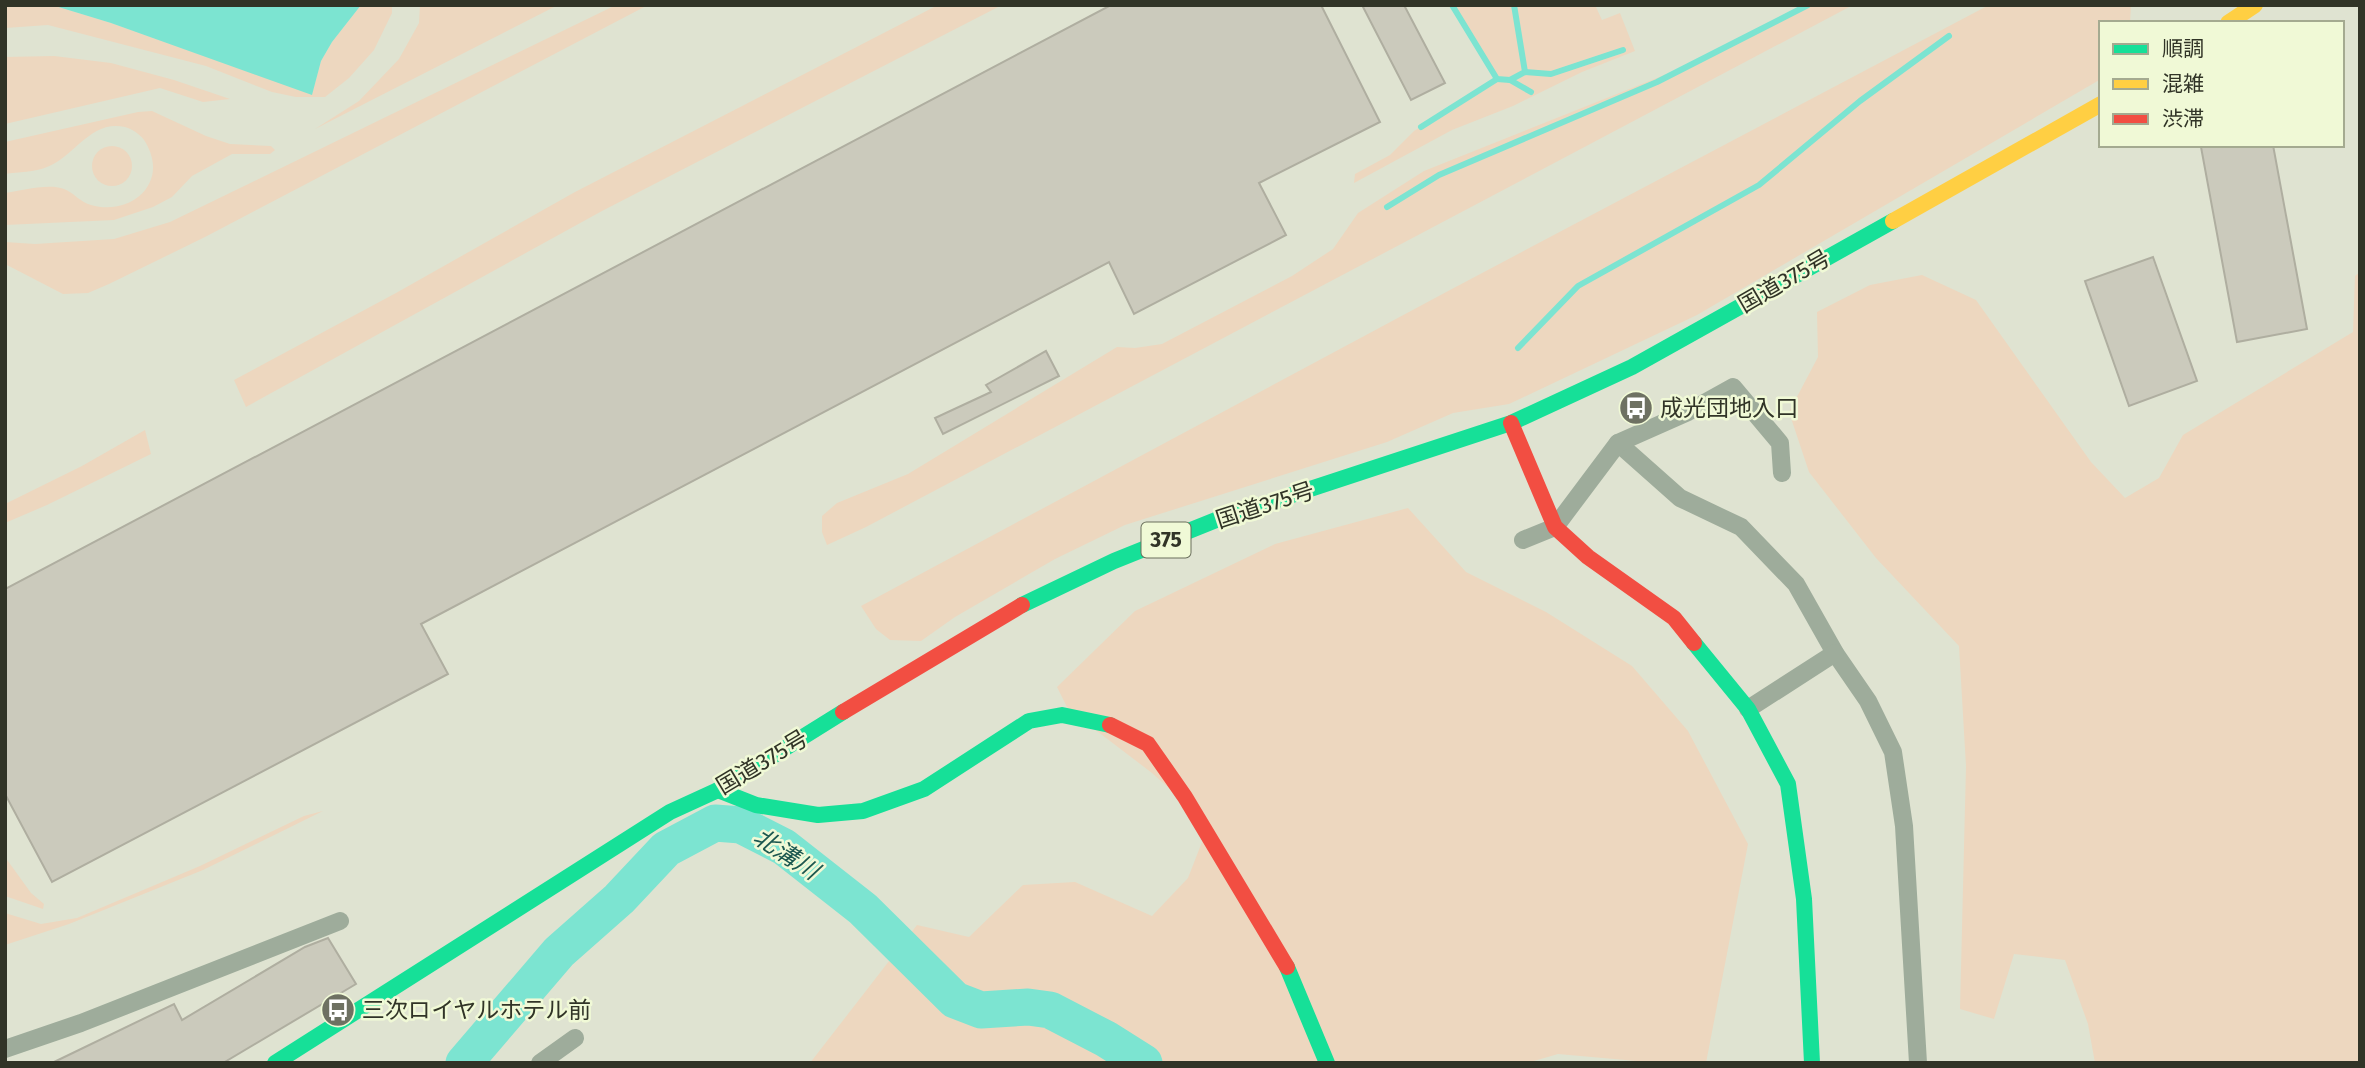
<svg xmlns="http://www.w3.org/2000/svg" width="2365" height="1068" font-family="'Fira Sans','Noto Sans JP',sans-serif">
<rect width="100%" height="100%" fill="#dfe3d1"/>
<g fill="#edd7bf">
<polygon points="5,5 52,5 111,23 312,94 321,61 332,42 361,5 392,5 392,13 374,50 349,78 325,97 296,97 272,92 206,66 48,25 5,28"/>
<polygon points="420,5 558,5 315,129 359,101 399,59 419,23"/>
<polygon points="616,5 648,5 205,237 109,284 88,293 63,294 5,264 5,242 35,244 114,239 170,222"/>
<polygon points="938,5 1002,5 602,211 246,407 234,380 396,293 575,192"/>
<polygon points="1452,5 1595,5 1602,20 1620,13 1635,51 1582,72 1513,106 1452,130 1354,183 1355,174 1390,155 1414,131 1497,79"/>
<polygon points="1807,5 1853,5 866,527 827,545 822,532 822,516 837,503 908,474 1117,347 1135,348 1162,344 1292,276 1333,249 1358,213 1424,171 1692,64"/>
<polygon points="1989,5 2131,5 2130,23 2101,23 2101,79 1697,315 1509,404 1453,413 1387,442 1125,525 1055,559 955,617 921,641 890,640 876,629 861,606 1450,290"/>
<polygon points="54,56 111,63 174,80 230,99 203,102 160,88 5,124 5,57"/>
<path d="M152,111L206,136L230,144L271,146L275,150L270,154H232L192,176L172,197L153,207L114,220L5,225V193C22,191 47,183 64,189C73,192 81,203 91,205C129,216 167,186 148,147C144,137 135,130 125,127C91,119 75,156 47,167C35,172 18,172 5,174V142L138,112Z"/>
<circle cx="112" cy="166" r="20"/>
<polygon points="2360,272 2360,1063 2095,1063 2088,1024 2065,960 2014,954 1994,1019 1960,1009 1966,766 1959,646 1876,558 1809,472 1789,412 1818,357 1817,312 1870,285 1922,275 1976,300 2091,462 2125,498 2159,478 2183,435 2353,332 2355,276"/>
<polygon points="145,430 151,454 47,505 5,523 5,504 82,466"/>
<polygon points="1408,508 1466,572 1546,612 1632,666 1688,731 1748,844 1706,1063 1659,1063 1558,1054 1527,1063 810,1063 917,925 969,937 1023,885 1075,882 1152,916 1188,878 1209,824 1152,773 1068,709 1057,687 1135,611 1275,544"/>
<polygon points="323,811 203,870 69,924 5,945 5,913 41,924 77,918 200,866 304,816"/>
<polygon points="5,857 31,893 44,904 43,909 5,896"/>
</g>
<polygon fill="#7ce4d1" points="52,5 361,5 332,42 321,61 312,95 111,23"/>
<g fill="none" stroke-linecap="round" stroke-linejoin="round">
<g stroke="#7ce4d1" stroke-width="6">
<polyline points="1452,5 1497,79 1510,80"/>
<polyline points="1514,5 1525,72 1510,80 1531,92"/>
<polyline points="1525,72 1551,74 1623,50"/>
<polyline points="1421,127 1497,79"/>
<polyline points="1387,207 1439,175 1657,82 1808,5"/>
<polyline points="1518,348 1578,286 1759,185 1860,101 1949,36"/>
</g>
<polyline stroke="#7ce4d1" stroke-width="37" points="464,1063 559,952 619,899 666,849 715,823 741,825 784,847 863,909 955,1000 981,1010 1028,1007 1050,1010 1106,1039 1144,1063"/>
</g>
<g fill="#cbcabc" stroke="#afaea0" stroke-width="2">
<polygon points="1111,5 1321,5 1380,122 1259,183 1286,235 1134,314 1109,262 421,624 448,674 52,882 5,794 5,589"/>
<polygon points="1362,5 1404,5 1445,83 1411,100"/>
<polygon points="2209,145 2273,145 2307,329 2237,342 2201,147"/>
<polygon points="2153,257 2197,381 2129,406 2085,281"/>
<polygon points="1046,351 1059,376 943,434 935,418 991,392 986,385"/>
<polygon points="328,938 356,984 223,1063 52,1063 174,1004 182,1020 305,947"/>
</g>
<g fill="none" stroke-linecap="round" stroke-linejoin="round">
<g stroke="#9eac9b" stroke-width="18">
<polyline points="1618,443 1680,498 1741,527 1796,584 1835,653 1868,701 1893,752 1904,826 1918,1063"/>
<polyline points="1523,540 1555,527 1618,443 1688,412 1733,387 1780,443 1782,473"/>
<polyline points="1748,709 1835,653"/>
<polyline points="5,1049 81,1023 340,921"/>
<polyline points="540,1063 575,1038"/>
</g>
<g stroke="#16e098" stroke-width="16">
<polyline points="1022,605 1114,561 1216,520 1511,423 1632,367 1893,221"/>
<polyline points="1694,643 1748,709 1788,784 1804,899 1812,1063"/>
<polyline points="718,790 756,805 818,815 863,811 924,789 1029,721 1062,715 1110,725"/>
<polyline points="1287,967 1327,1063"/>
<polyline points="275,1063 670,812 718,790 843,712"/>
</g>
<g stroke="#ffcf43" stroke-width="16">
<polyline points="2228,23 2255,5"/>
<polyline points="1893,221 2101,104"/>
</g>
<g stroke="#f24e42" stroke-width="16">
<polyline points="1511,423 1555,527 1588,557 1674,618 1694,643"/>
<polyline points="843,712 1022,605"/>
<polyline points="1110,725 1148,744 1185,797 1287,967"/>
</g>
</g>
<defs>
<g id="bus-disc" transform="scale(1.75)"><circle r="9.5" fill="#6e7162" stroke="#f0f9d6"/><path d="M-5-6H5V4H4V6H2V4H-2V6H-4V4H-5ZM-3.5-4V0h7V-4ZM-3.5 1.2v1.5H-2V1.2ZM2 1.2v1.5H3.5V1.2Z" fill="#fff"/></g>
</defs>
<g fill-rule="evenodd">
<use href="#bus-disc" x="1636" y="408"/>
<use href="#bus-disc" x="338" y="1010"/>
</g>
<g text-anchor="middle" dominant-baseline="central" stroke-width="5" stroke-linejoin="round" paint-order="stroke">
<rect fill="#f0f9d6" stroke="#6a6f5c" stroke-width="2" x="1141.5" y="522.5" width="49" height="35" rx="5"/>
<g font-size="21" font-weight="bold" fill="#313427">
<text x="1166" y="540">375</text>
</g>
<g font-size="23" fill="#313427" stroke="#f0f9d6">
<text transform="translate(1784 281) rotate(-30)">国道375号</text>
<text transform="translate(1265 505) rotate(-18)">国道375号</text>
<text transform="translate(762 762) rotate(-31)">国道375号</text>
</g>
<g font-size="23" fill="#313427" stroke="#f0f9d6" text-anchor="start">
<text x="1660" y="408">成光団地入口</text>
<text x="362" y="1010">三次ロイヤルホテル前</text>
</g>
<g font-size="24" font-style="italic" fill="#1c5850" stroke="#f0f9d6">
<text transform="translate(786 854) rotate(33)">北溝川</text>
</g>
</g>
<rect width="2365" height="1068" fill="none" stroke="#313427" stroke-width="14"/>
<rect x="2099" y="21" width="245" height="126" fill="#f0f9d6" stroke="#a4aa90" stroke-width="2"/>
<rect x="2113" y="44" width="35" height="10" fill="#16e098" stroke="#a4aa90" stroke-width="2"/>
<text x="2162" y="56" font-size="21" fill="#313427">順調</text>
<rect x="2113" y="79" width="35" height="10" fill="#ffcf43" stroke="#a4aa90" stroke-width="2"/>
<text x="2162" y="91" font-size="21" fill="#313427">混雑</text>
<rect x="2113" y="114" width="35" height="10" fill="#f24e42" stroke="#a4aa90" stroke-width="2"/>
<text x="2162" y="126" font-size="21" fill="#313427">渋滞</text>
</svg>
